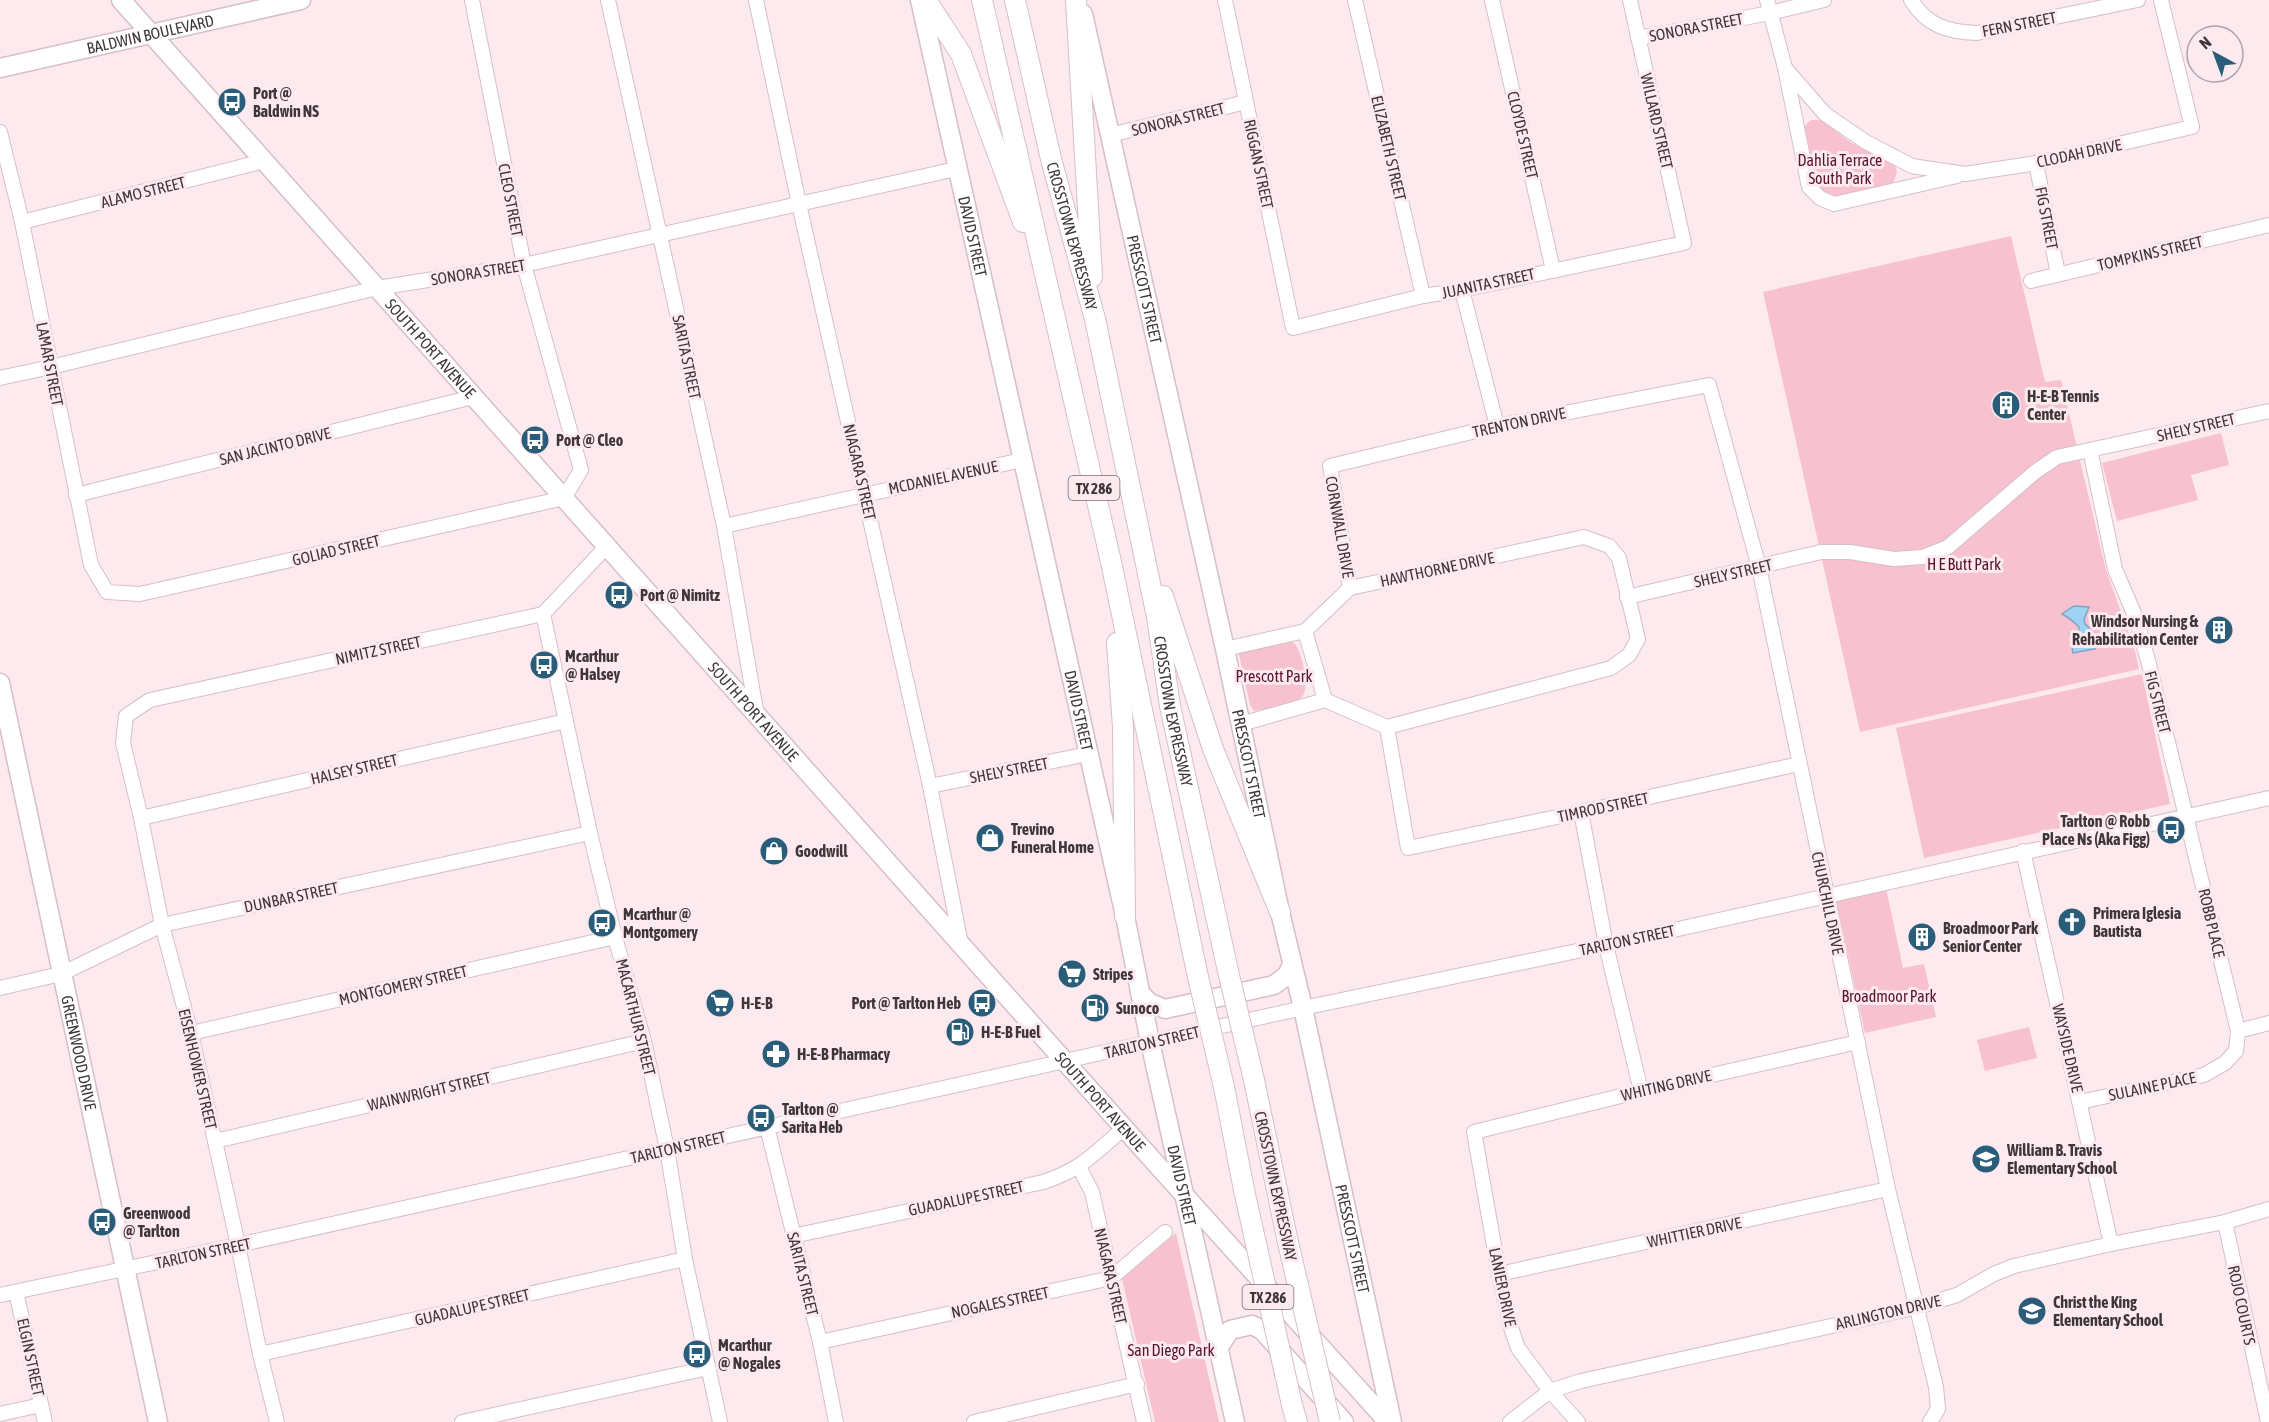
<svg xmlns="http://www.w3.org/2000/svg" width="2269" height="1422" font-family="'Asap Condensed',sans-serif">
<rect width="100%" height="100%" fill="#fdeaef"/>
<g fill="#f7c1cf">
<path d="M1811,120H1822L1850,142L1895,166L1897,172L1893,184L1840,198C1834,197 1827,196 1822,192C1813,184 1802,143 1803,132C1804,126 1807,123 1811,120Z"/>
<polygon points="2011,236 2045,382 2061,380 2106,570 2135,651 2139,669 1860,732 1763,292"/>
<polygon points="2221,433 2229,465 2191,475 2198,500 2117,521 2102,463"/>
<path d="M1286,639C1291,641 1295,643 1297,647C1303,659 1312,692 1299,700C1288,707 1267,708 1254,711L1250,705L1239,655L1241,649Z"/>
<polygon points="2142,674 2170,804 1924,858 1896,728"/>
<polygon points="1886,888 1903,968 1924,964 1936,1017 1865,1033 1836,900"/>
<polygon points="2029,1027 2037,1058 1985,1071 1977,1040"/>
<polygon points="1176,1233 1219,1422 1155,1422 1122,1279"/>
</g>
<path fill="#9dd3f5" stroke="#81a4bc" stroke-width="1.5" d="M2074,606L2089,607L2084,619L2085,624L2091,629L2095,649L2073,653L2072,647L2076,646V642L2070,634H2078L2079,627C2075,623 2068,617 2062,614Z"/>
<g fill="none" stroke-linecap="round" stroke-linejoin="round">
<g stroke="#d6bfc5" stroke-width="16">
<g id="minor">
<polyline points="608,0 724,526 757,716"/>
<polyline points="756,0 799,204 930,786 961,944"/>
<polyline points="1225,0 1293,328 1423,296 1462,290 1684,243 1630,0"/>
<polyline points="1355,0 1423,296"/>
<polyline points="1492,0 1553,270"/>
<polyline points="1767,0 1785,68 1809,187 1820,198 1834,204 1957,176"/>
<path d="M1911,0C1927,26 1948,32 1977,33L2138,0"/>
<polyline points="1638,38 1770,13 1824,0"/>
<polyline points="1785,68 1825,114 1866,142 1912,166 1965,174 2036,163 2192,127 2161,0"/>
<polyline points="0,132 22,222 91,565 107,592 140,594 564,498 581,470 524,265 472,0"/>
<polyline points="1110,135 1246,102"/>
<polyline points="2036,163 2058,274"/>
<polyline points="22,222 264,161"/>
<polyline points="2031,281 2269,225"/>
<polyline points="1462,290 1497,426"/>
<polyline points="0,378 51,367 377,288 524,265 956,169"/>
<polyline points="2090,450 2115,569 2136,618 2149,664 2238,1031"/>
<polyline points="76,495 473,397"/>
<polyline points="724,526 1022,460"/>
<polyline points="1350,588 1330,466 1497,426 1709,385 1759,567 1888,1189 1936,1387 1938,1409 1930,1422"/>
<polyline points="1627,597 1821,552 1850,552 1894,559 1923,557 1948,547 2035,472 2057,457 2269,411"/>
<polyline points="543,614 590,833 615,937 644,1041 667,1149 685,1259 720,1422"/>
<polyline points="1305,631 1325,700"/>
<polyline points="1225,649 1305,631 1350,588 1584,537 1609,546 1619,558 1638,639 1629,655 1611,668 1387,727 1325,700 1241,724"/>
<polyline points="1387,727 1408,848 1581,812 1799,764"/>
<polyline points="930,786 1088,754"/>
<polyline points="1581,812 1606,945 1641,1091"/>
<polyline points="141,818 566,721"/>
<polyline points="2023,851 2111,1244"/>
<polyline points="0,988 61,974 162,925 590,833"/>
<polyline points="191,1033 615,937"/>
<polyline points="2080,1102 2204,1075 2225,1063 2236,1051 2238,1031 2269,1023"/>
<polyline points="767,1127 820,1342 836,1422"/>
<polyline points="215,1141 644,1041"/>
<polyline points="1079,1167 1092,1192 1144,1422"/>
<polyline points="2225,1222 2268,1422"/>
<path d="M793,1236L1043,1182C1081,1170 1095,1153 1124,1128"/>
<polyline points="1499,1274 1888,1189"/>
<polyline points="16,1292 45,1422"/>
<polyline points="0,1295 238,1245 1303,1008 1606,945 2269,798"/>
<polyline points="820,1342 1111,1278 1165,1232"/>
<polyline points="260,1354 685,1259"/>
<polyline points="0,1414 41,1405"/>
<polyline points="277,1422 260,1354 238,1245 191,1033 162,925 141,818 123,743 126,716 150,700 543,614 607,546"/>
<polyline points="462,1422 708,1368"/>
<polyline points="974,1422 1137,1384"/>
<polyline points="1510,1422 1550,1391 1581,1381 1918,1307 1957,1295 1994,1274 2014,1266 2111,1244 2225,1222 2269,1209"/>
<polyline points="1578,1422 1550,1391 1518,1348 1511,1328 1499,1274 1474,1132 1641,1091 1858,1042"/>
</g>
</g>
<g stroke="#d6bfc5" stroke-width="21">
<g id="major">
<path id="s1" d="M121,0L1124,1128L1388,1422"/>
<path id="s2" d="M920,0L1125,916L1150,1042L1235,1422"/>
<path id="s3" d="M1083,14L1225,649L1280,912L1303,1008L1392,1422"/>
<path id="s4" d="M0,68L301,0"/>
<path id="s5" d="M0,683L158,1422"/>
<polyline points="1140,993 1150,1003 1165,1009 1274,985 1287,975 1292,965"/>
<polyline points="1219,1347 1230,1330 1252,1325 1262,1330 1344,1422"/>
</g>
</g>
<g stroke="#d6bfc5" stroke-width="22">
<g id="highway">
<polyline points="926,0 961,54 1023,222"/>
<polyline points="982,0 1111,562 1198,977"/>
<path id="s6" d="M1015,0L1051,159L1095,319L1157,617L1170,706L1228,971"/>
<polyline points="1076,0 1092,277"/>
<polyline points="1163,596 1213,749 1280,912"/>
<polyline points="1117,643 1123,727 1125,916"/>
<polyline points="1254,1080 1287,1238"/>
<polyline points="1224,1087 1244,1190"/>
<polyline points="1292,1405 1297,1422"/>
</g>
</g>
<use href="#minor" stroke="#fff" stroke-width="14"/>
<use href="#major" stroke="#fff" stroke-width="18"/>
<use href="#highway" stroke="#fff" stroke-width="20"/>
<g stroke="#d6bfc5" stroke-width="22" stroke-linecap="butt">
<g id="highway-bridge">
<polyline points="1228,971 1254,1080"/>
<polyline points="1198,977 1224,1087"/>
<polyline points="1244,1190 1292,1405"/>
<polyline points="1287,1238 1330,1422"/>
</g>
</g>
<use href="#highway-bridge" stroke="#fff" stroke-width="20"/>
</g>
<defs>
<g id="bus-disc" transform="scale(1.5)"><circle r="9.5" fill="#2a5d7a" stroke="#fdeaef"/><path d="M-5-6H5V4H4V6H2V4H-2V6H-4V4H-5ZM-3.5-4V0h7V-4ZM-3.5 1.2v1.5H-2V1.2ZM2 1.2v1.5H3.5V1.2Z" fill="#fff"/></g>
<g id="building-disc" transform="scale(1.5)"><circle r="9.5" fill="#2a5d7a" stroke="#fdeaef"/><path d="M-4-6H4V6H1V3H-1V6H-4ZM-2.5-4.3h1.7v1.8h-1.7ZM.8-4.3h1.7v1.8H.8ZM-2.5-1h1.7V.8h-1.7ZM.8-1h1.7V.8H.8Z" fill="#fff"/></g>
<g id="shop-disc" transform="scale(1.5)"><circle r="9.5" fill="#2a5d7a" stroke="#fdeaef"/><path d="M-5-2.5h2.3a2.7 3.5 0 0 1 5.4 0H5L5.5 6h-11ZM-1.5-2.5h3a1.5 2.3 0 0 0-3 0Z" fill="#fff"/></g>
<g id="church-disc" transform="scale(1.5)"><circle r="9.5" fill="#2a5d7a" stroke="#fdeaef"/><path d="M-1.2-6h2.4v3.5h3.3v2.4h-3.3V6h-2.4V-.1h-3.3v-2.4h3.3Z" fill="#fff"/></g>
<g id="supermarket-disc" transform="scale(1.5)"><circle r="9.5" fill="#2a5d7a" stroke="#fdeaef"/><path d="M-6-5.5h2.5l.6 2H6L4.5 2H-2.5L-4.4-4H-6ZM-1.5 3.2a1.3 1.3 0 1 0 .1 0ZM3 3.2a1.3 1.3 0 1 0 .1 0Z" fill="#fff"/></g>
<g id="fuel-disc" transform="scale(1.5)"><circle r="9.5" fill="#2a5d7a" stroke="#fdeaef"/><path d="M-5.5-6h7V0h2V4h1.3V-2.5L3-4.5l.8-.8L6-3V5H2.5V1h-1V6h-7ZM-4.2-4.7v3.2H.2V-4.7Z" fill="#fff"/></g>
<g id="pharmacy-disc" transform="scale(1.5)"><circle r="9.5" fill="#2a5d7a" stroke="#fdeaef"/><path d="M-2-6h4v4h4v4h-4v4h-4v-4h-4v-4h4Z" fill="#fff"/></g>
<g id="school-disc" transform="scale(1.5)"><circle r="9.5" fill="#2a5d7a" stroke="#fdeaef"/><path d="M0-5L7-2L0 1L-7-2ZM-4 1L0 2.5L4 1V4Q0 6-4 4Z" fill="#fff"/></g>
</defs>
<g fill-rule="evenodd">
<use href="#bus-disc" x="232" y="102"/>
<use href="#building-disc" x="2006" y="405"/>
<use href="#bus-disc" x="535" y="440"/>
<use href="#bus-disc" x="619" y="595"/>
<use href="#building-disc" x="2219" y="630"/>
<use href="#bus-disc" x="544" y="665"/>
<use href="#bus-disc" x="2171" y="830"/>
<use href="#shop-disc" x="990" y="838"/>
<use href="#shop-disc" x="774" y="851"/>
<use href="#church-disc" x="2072" y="922"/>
<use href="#bus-disc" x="602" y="923"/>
<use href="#building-disc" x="1922" y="937"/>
<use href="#supermarket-disc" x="1072" y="974"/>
<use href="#supermarket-disc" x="720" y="1003"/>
<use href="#bus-disc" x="982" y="1003"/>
<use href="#fuel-disc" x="1095" y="1008"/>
<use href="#fuel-disc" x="960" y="1032"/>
<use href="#pharmacy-disc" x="776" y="1054"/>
<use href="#bus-disc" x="761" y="1118"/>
<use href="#school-disc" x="1986" y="1159"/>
<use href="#bus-disc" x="102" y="1222"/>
<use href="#school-disc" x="2032" y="1311"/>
<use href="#bus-disc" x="697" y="1354"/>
</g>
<g text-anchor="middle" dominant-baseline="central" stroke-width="6" stroke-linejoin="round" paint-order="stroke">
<g fill="#fdeaef" stroke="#786c6f" stroke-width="1.5">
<rect x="1068.5" y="476" width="51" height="24" rx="4.5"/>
<rect x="1242.5" y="1285" width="51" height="24" rx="4.5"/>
</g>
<g font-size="15" font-weight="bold" fill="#3f3638">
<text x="1094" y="488">TX 286</text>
<text x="1268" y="1297">TX 286</text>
</g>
<g font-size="16" fill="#3f3638" stroke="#fdeaef">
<text transform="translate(2019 24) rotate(-11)">FERN STREET</text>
<text transform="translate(1696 27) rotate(-11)">SONORA STREET</text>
<text stroke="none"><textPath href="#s4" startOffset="154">BALDWIN BOULEVARD</textPath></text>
<text transform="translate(1178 119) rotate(-14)">SONORA STREET</text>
<text transform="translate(1657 121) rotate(77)">WILLARD STREET</text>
<text transform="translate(1523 135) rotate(77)">CLOYDE STREET</text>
<text transform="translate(1389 148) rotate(77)">ELIZABETH STREET</text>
<text transform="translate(2079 153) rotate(-12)">CLODAH DRIVE</text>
<text transform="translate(1259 164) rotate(78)">RIGGAN STREET</text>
<text transform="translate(143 192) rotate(-14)">ALAMO STREET</text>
<text transform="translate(511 200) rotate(79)">CLEO STREET</text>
<text transform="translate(2047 218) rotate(79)">FIG STREET</text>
<text stroke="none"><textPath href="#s6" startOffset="243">CROSSTOWN EXPRESSWAY</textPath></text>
<text stroke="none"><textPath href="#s2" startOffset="242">DAVID STREET</textPath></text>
<text transform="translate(2150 253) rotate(-13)">TOMPKINS STREET</text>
<text transform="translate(478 272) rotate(-9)">SONORA STREET</text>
<text transform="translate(1488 283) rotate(-12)">JUANITA STREET</text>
<text stroke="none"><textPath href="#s3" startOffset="282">PRESSCOTT STREET</textPath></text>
<text stroke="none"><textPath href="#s1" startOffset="466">SOUTH PORT AVENUE</textPath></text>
<text transform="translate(687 357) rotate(78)">SARITA STREET</text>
<text transform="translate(50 364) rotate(79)">LAMAR STREET</text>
<text transform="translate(1519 422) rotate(-12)">TRENTON DRIVE</text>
<text transform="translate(2196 427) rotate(-13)">SHELY STREET</text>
<text transform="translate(275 446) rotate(-14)">SAN JACINTO DRIVE</text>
<text transform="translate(860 472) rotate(77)">NIAGARA STREET</text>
<text transform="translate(943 477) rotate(-12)">MCDANIEL AVENUE</text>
<text transform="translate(1340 527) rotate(80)">CORNWALL DRIVE</text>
<text transform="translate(336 550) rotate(-13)">GOLIAD STREET</text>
<text transform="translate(1437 569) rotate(-12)">HAWTHORNE DRIVE</text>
<text transform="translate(1733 573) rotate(-13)">SHELY STREET</text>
<text transform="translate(378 650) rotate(-12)">NIMITZ STREET</text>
<text transform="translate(2158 702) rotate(76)">FIG STREET</text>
<text stroke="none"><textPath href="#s2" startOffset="728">DAVID STREET</textPath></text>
<text stroke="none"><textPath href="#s6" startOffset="729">CROSSTOWN EXPRESSWAY</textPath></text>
<text stroke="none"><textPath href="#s1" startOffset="952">SOUTH PORT AVENUE</textPath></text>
<text stroke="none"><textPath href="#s3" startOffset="768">PRESSCOTT STREET</textPath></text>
<text transform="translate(354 769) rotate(-13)">HALSEY STREET</text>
<text transform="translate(1009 770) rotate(-11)">SHELY STREET</text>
<text transform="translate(1603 807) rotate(-12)">TIMROD STREET</text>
<text transform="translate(291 897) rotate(-12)">DUNBAR STREET</text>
<text transform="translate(1828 903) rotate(78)">CHURCHILL DRIVE</text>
<text transform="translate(2212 923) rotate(77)">ROBB PLACE</text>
<text transform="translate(1627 940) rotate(-12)">TARLTON STREET</text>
<text transform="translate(403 985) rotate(-13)">MONTGOMERY STREET</text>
<text transform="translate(636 1017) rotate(76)">MACARTHUR STREET</text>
<text transform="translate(1152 1042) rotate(-13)">TARLTON STREET</text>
<text transform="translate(2068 1048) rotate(77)">WAYSIDE DRIVE</text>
<text stroke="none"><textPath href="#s5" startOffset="378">GREENWOOD DRIVE</textPath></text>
<text transform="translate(198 1069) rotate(77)">EISENHOWER STREET</text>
<text transform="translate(1666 1085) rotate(-13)">WHITING DRIVE</text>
<text transform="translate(2152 1086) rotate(-12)">SULAINE PLACE</text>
<text transform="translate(429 1091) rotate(-13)">WAINWRIGHT STREET</text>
<text stroke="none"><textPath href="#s1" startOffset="1474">SOUTH PORT AVENUE</textPath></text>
<text transform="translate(678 1147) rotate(-13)">TARLTON STREET</text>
<text stroke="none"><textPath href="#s2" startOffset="1214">DAVID STREET</textPath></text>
<text transform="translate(1276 1186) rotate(78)">CROSSTOWN EXPRESSWAY</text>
<text transform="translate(966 1198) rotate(-12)">GUADALUPE STREET</text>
<text transform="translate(1694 1232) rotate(-12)">WHITTIER DRIVE</text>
<text stroke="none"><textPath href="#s3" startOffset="1254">PRESSCOTT STREET</textPath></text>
<text transform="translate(203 1253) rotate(-12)">TARLTON STREET</text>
<text transform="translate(803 1274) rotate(76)">SARITA STREET</text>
<text transform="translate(1111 1276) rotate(77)">NIAGARA STREET</text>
<text transform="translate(1503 1287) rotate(78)">LANIER DRIVE</text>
<text transform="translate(1000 1302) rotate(-12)">NOGALES STREET</text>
<text transform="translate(2242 1305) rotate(78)">ROJO COURTS</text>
<text transform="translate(472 1307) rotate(-13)">GUADALUPE STREET</text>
<text transform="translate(1888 1312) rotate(-13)">ARLINGTON DRIVE</text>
<text transform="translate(31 1357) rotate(78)">ELGIN STREET</text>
</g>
<g font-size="16" font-weight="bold" fill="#3f3638" stroke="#fdeaef" text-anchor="start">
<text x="253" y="93">Port @<tspan x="253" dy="18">Baldwin NS</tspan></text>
<text x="2027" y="396">H-E-B Tennis<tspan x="2027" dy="18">Center</tspan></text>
<text x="556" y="440">Port @ Cleo</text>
<text x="640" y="595">Port @ Nimitz</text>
<text x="2198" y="621" text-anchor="end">Windsor Nursing &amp;<tspan x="2198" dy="18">Rehabilitation Center</tspan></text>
<text x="565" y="656">Mcarthur<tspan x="565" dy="18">@ Halsey</tspan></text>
<text x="2150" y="821" text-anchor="end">Tarlton @ Robb<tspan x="2150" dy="18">Place Ns (Aka Figg)</tspan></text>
<text x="1011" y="829">Trevino<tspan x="1011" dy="18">Funeral Home</tspan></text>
<text x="795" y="851">Goodwill</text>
<text x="2093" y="913">Primera Iglesia<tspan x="2093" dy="18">Bautista</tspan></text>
<text x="623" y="914">Mcarthur @<tspan x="623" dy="18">Montgomery</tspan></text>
<text x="1943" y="928">Broadmoor Park<tspan x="1943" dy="18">Senior Center</tspan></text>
<text x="1093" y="974">Stripes</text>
<text x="741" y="1003">H-E-B</text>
<text x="961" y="1003" text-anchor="end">Port @ Tarlton Heb</text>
<text x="1116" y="1008">Sunoco</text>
<text x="981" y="1032">H-E-B Fuel</text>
<text x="797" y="1054">H-E-B Pharmacy</text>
<text x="782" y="1109">Tarlton @<tspan x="782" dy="18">Sarita Heb</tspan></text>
<text x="2007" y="1150">William B. Travis<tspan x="2007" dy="18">Elementary School</tspan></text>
<text x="123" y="1213">Greenwood<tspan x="123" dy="18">@ Tarlton</tspan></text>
<text x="2053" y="1302">Christ the King<tspan x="2053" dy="18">Elementary School</tspan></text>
<text x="718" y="1345">Mcarthur<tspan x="718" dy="18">@ Nogales</tspan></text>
</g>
<g font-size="16" fill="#58122e" stroke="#fdeaef">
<text x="1840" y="160">Dahlia Terrace<tspan x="1840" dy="18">South Park</tspan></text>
<text x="1964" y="564">H E Butt Park</text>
<text x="1274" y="676">Prescott Park</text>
<text x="1889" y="996">Broadmoor Park</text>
<text x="1171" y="1350">San Diego Park</text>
</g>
</g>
<g transform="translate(2215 54) rotate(319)"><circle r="28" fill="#fdeaef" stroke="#b1a2a6" stroke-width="1.5"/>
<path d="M0-4.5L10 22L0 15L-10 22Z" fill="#2a5d7a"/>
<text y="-9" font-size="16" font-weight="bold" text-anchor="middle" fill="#3f3638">N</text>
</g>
</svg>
